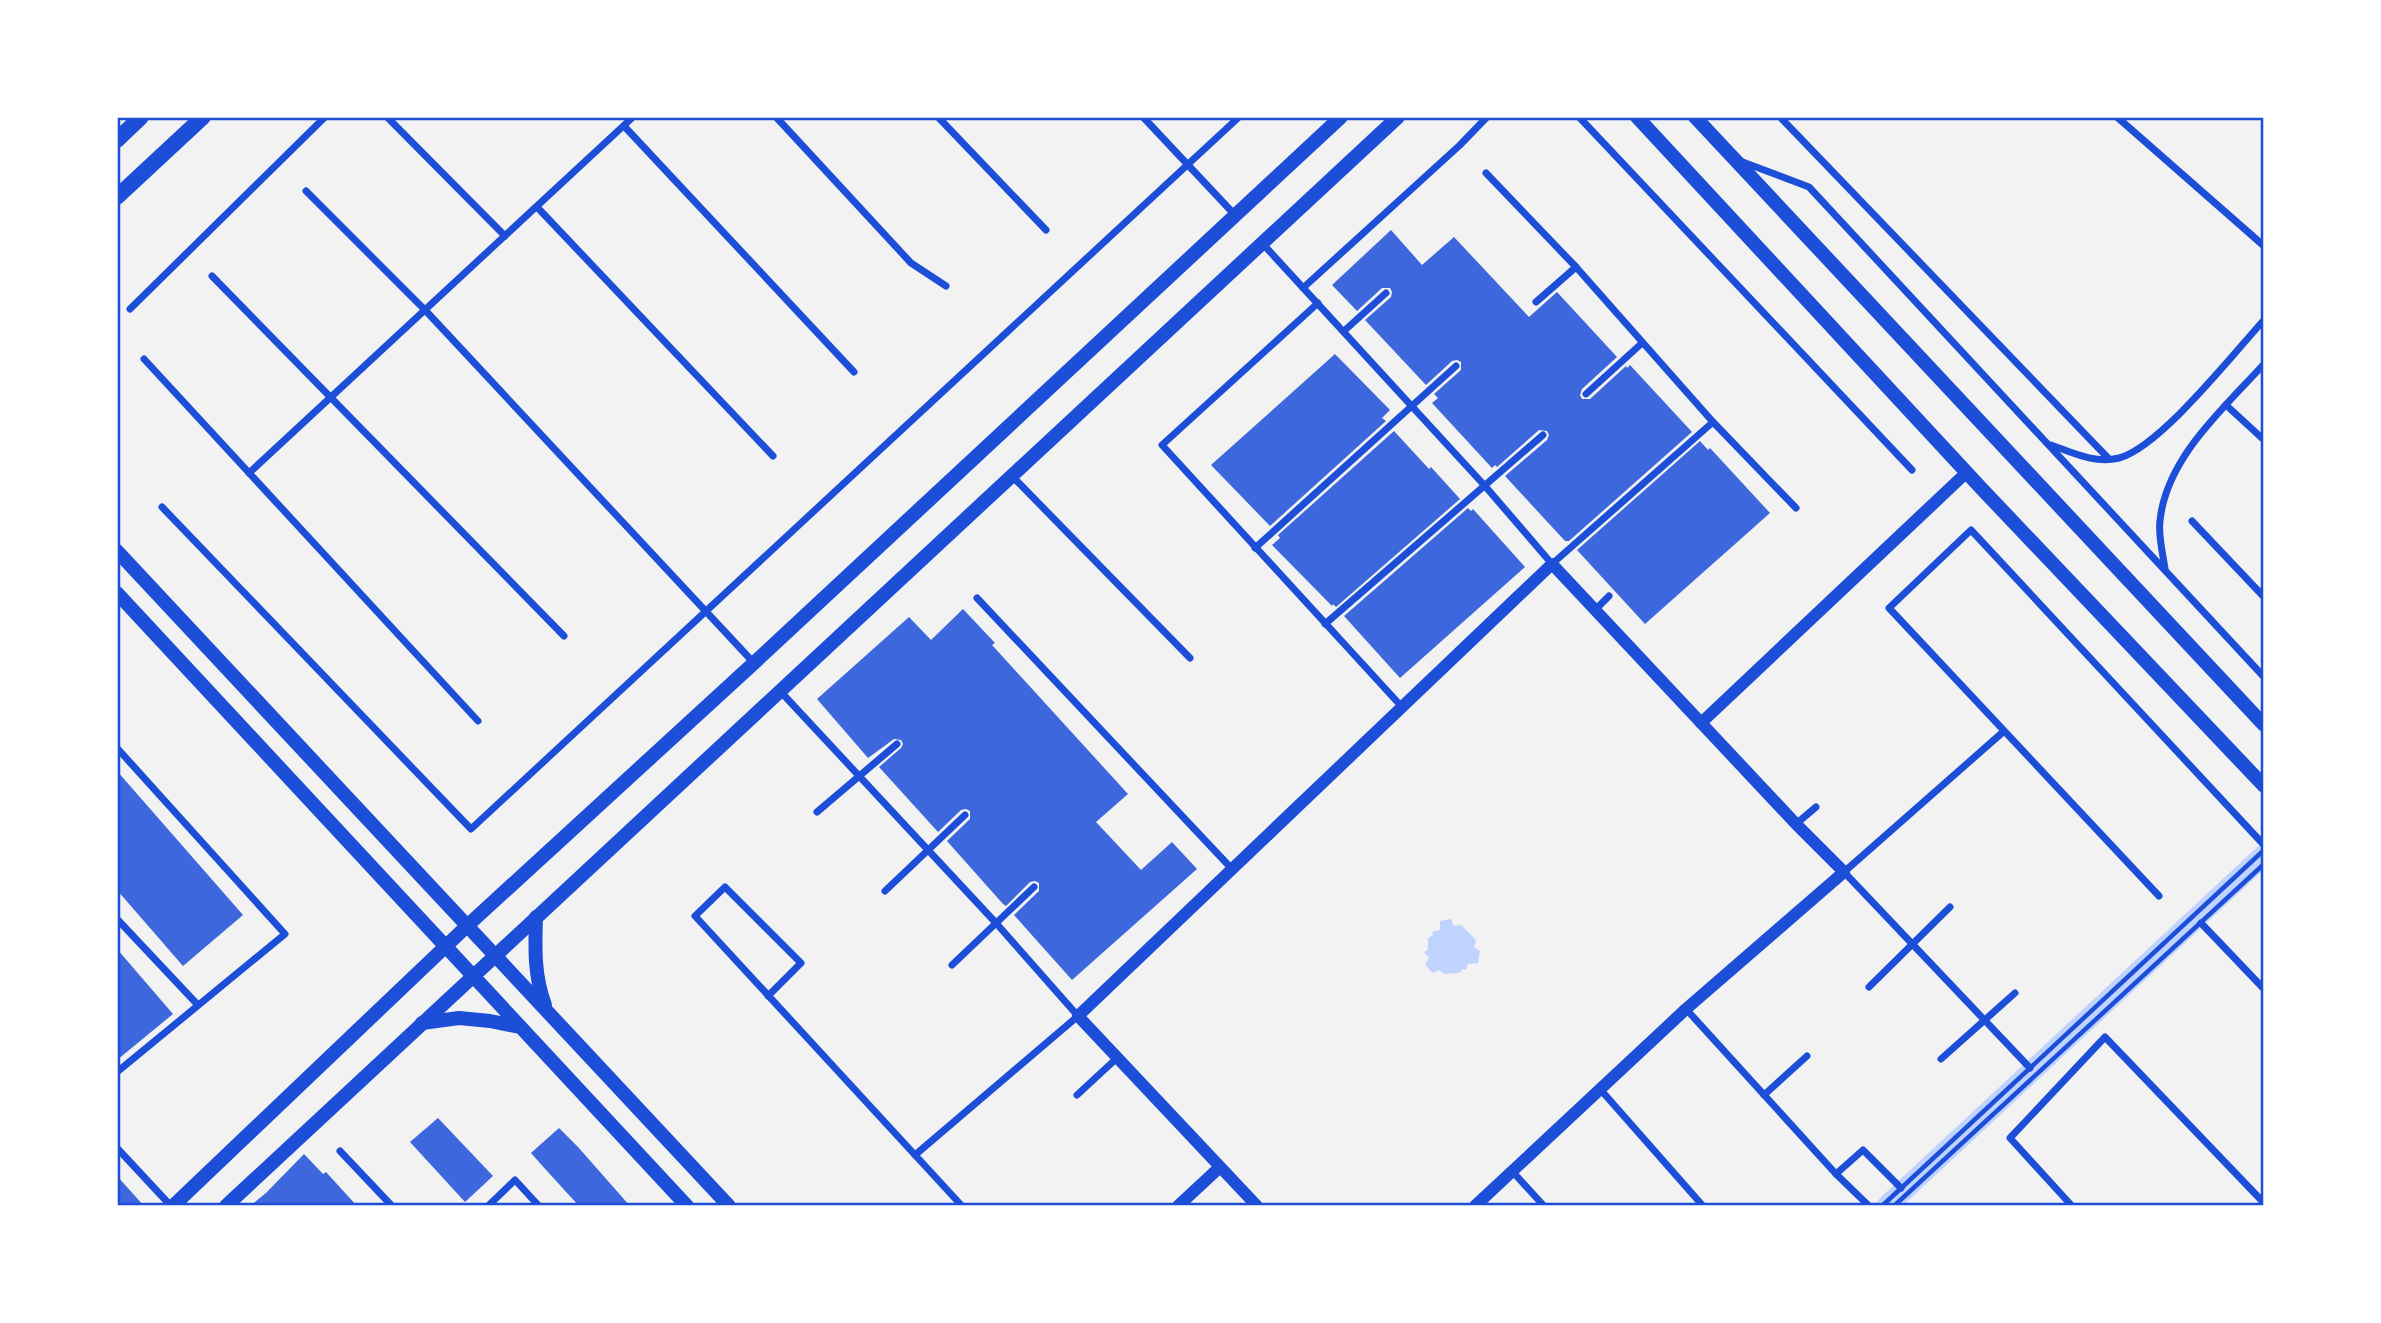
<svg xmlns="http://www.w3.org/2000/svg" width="2381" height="1323" font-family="'Archivo Narrow',sans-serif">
<rect width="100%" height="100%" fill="#f2f2f2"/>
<polygon fill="#bfd3fe" points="1451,919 1454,926 1461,925 1476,940 1474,947 1480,951 1478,963 1468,964 1466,970 1463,969 1459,973 1444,974 1440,970 1432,973 1425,964 1429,958 1424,952 1428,950 1428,938 1433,935 1432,932 1440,930 1440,921"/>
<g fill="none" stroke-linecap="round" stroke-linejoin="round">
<polyline stroke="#bfd3fe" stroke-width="21" points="1887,1206 2264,855"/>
</g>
<g fill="#3d67dc">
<polygon points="1391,230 1422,265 1454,237 1529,317 1557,292 1617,357 1582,389 1580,395 1582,399 1590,399 1626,366 1627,368 1630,365 1692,432 1569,541 1565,541 1505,476 1547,440 1549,435 1547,431 1539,430 1497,467 1495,465 1492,468 1432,403 1438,398 1434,394 1461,370 1461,362 1457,360 1452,361 1426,385 1365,320 1391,297 1392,292 1390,288 1382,288 1357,311 1332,285"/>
<polygon points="1335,354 1390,410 1382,418 1386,421 1270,526 1211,465"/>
<polygon points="1394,431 1429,469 1431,467 1460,499 1336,607 1333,604 1332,606 1272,545 1280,538 1278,535"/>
<polygon points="1700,441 1708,450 1710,448 1770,513 1645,624 1577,550"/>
<polygon points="1468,508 1471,511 1473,509 1525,567 1400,678 1344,616"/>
<polygon points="963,609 995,643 992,645 1128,794 1096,822 1141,870 1172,842 1197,869 1072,980 1014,915 1039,891 1039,883 1035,881 1030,882 1006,906 1003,904 947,841 970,819 970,811 966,809 961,810 938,832 879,767 901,748 903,744 901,740 894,739 868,758 817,699 909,617 931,640"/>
<polygon points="117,771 243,915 183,966 117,890"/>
<polygon points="117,949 173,1014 117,1060"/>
<polygon points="438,1118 493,1176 465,1202 410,1142"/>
<polygon points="559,1128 578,1147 630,1206 579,1206 547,1171 531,1153"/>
<polygon points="304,1154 323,1174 326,1172 357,1206 250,1206 266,1193"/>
<polygon points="117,1176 144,1206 117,1206"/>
</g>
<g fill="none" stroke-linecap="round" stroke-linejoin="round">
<g stroke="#1d4ed8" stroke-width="4.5">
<polyline points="1882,1206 2264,850"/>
<polyline points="1894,1206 2264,864"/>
</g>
<g stroke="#1d4ed8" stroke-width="7">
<polyline points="776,117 911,263 946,286"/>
<polyline points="938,117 1046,230"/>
<polyline points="1143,117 1235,215"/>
<polyline points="1579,117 1912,470"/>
<polyline points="1780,117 2108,458"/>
<polyline points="2117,117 2264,246"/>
<polyline points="388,118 505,236"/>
<polyline points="624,126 854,372"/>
<polyline points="1740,161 1809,187 2264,677"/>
<polyline points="1486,173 1576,267 1713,422 1796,508"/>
<polyline points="306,191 425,310 754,663"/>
<polyline points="537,207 773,456"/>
<polyline points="1262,243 1485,486 1552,564 1713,422"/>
<polyline points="212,276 564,636"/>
<polyline points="1303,288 1460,145 1487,117"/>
<polyline points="1536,302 1576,267"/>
<polyline points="1318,303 1162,445 1402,707"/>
<polyline points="130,309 325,117"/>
<polyline points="1344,331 1386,293"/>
<polyline points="144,359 478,721"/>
<polyline points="1586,394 1641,344"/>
<polyline points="2226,405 2264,440"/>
<path d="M2051,445C2073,453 2095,464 2119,458C2160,447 2233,354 2264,320"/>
<polyline points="249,473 633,117"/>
<polyline points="1012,476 1190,658"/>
<polyline points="162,507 471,829 1239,117"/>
<polyline points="2192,521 2264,597"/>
<polyline points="1255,548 1456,366"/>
<path d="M2165,569C2163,554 2158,536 2160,521C2166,458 2224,408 2264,364"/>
<polyline points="977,598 1232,869"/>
<polyline points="1595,610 1609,596"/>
<polyline points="1325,624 1543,435"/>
<polyline points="780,691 996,923 1078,1016 915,1155"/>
<polyline points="2003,732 1844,872 2030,1068"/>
<polyline points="117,748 285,934 117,1072"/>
<polyline points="817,812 897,744"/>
<polyline points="1796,824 1816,807"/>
<polyline points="885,891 965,815"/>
<polyline points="2159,896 1889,608 1971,530 2264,845"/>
<polyline points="117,919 197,1004"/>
<polyline points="2201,923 2264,989"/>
<polyline points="952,965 1034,887"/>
<polyline points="1869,987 1950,907"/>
<path d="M768,996L801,963L725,887L695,916C784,1013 873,1109 962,1206"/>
<polyline points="1686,1009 1836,1174 1869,1206"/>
<polyline points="1941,1059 2015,993"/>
<polyline points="1600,1089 1703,1206"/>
<polyline points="1077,1095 1117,1058"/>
<polyline points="1764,1095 1807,1056"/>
<polyline points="117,1148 171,1206"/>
<polyline points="340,1151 392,1206"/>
<polyline points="1512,1171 1544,1206"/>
<polyline points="1836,1174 1863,1150 1901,1188"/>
<polyline points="488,1206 515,1180 539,1206"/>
<polyline points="2072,1206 2010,1138 2105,1037 2264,1203"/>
</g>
<g stroke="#1d4ed8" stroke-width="12">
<polyline points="1701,723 1967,472"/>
<polyline points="1178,1206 1220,1167"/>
<polyline points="1257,1206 1078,1016 1552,564 1796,824 1844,872 1686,1009 1475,1206"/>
</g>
<g stroke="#1d4ed8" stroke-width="14">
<polyline points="1637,117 1981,488 2264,786"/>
<polyline points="1695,117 2264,725"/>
<polyline points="117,551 729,1206"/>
<polyline points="117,593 687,1206"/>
<path d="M536,917C535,948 534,976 545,1005"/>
<polyline points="422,1023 459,1018 490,1021 520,1027"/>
<polyline points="173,1206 467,926 754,663 1341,117"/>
<polyline points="226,1206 1398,117"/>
</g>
<g stroke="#1d4ed8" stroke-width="16">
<polyline points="117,140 141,117"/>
<polyline points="117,197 203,117"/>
</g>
</g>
<rect width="2381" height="1323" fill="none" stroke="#ffffff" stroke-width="238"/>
<rect x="119" y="119" width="2143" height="1085" fill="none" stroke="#1d4ed8" stroke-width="2.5"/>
</svg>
